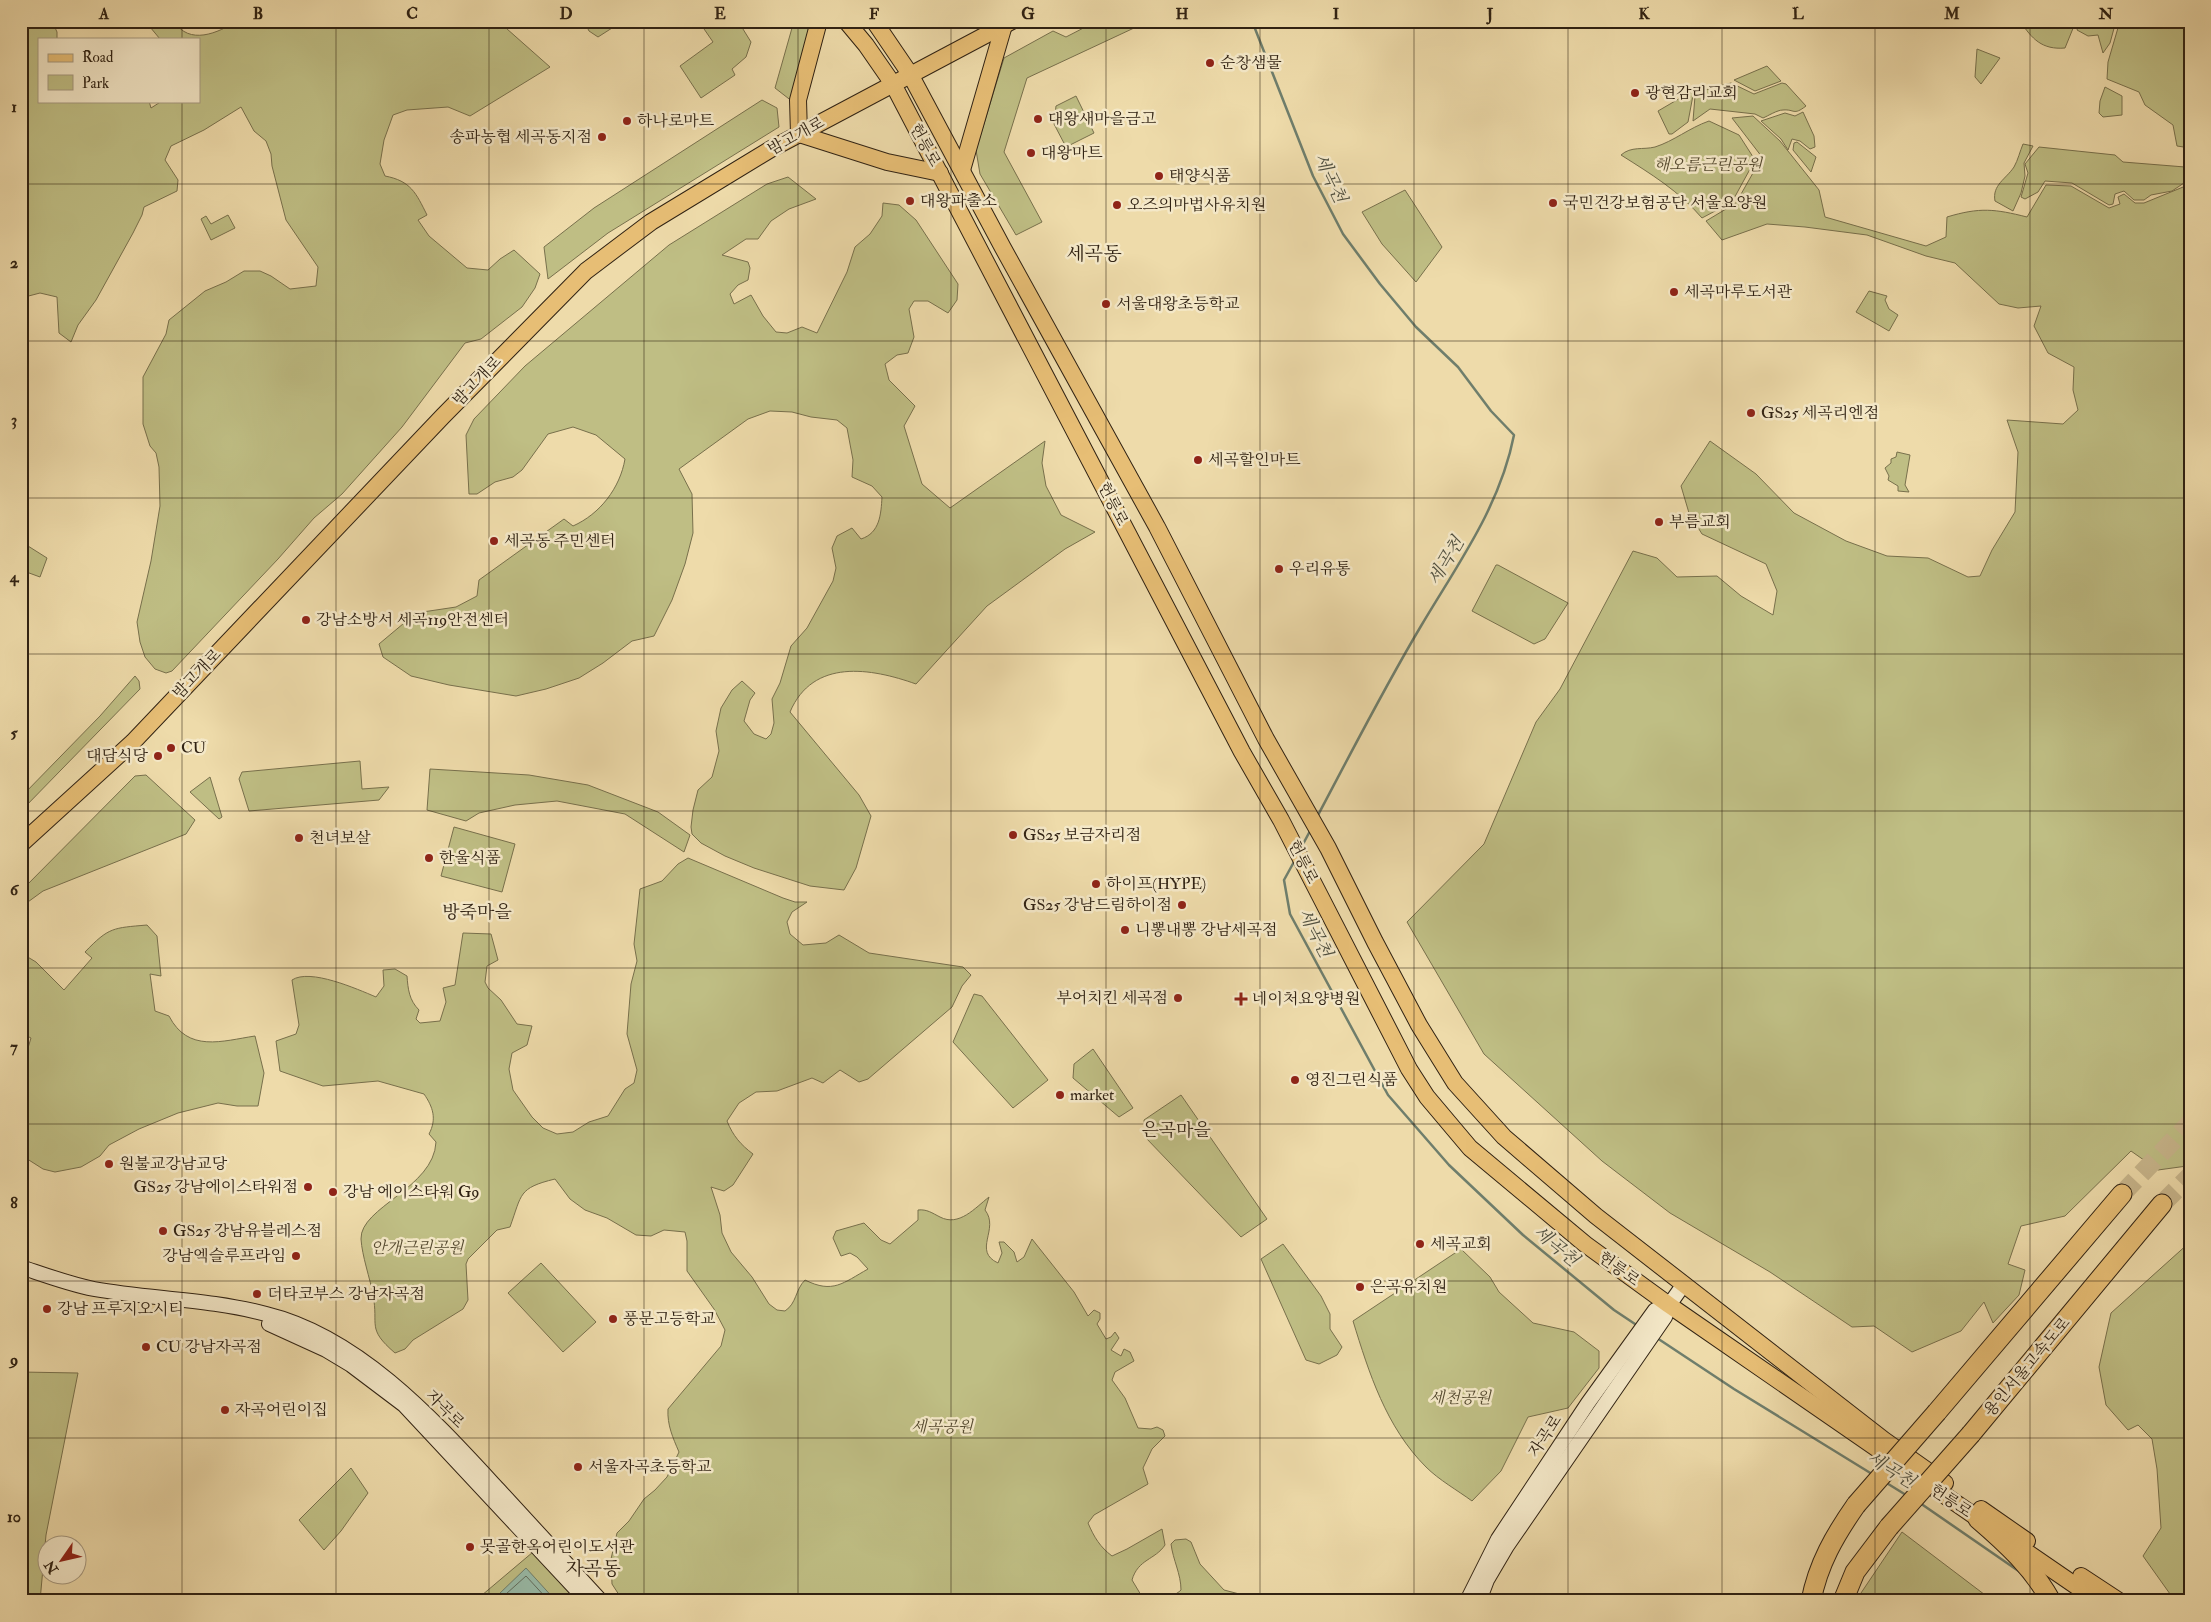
<svg xmlns="http://www.w3.org/2000/svg" width="2211" height="1622" font-family="'IM FELL Double Pica','Noto Serif KR',serif">
<rect width="100%" height="100%" fill="#eedbaa"/>
<filter id="stains"><feTurbulence type="fractalNoise" baseFrequency=".004" numOctaves="4"/><feColorMatrix values="0 0 0 0 .2 0 0 0 0 .09 0 0 0 0 .02 0 0 0 .5 -.17"/></filter>
<radialGradient id="worn" r=".72"><stop offset=".6" stop-color="#630" stop-opacity="0"/><stop offset="1" stop-color="#630" stop-opacity=".3"/></radialGradient>
<g fill="#bfbe84" stroke="#78704c">
<path d="M21,21H52L57,32V39H39V101H149L151,108L162,101H199V39H160L145,21H174C189,46 218,33 237,21H498L550,67L470,116L448,107L407,110L393,115L384,140L380,164L385,176C411,181 416,193 427,215L418,220L429,236L467,268L488,270L500,259L514,250L540,274L535,288L522,307L481,339L465,343L402,427L342,494L314,518L278,559L172,671L166,673L155,669L145,657L140,642L137,622L151,561L160,506L159,467L156,453L150,446L143,424V377L166,334L169,320L205,291L226,282L244,271H260L271,276L290,289L316,286L318,267L286,220L272,166L271,154L266,141L254,131L241,107L204,130L171,146L165,160L178,180L177,191L144,207L142,215L133,233L96,300L78,325L71,342L59,333L57,297L40,293L21,298Z"/>
<polygon points="584,21 623,21 598,37 589,31"/>
<polygon points="710,21 738,21 751,42 746,57 732,69 735,75 701,98 680,66 713,42 702,26"/>
<polygon points="786,21 812,21 793,102 775,88 792,28"/>
<polygon points="1097,21 1149,21 1027,78 1004,152 1042,222 1016,235 980,174 976,150 1004,58 1053,31 1066,37"/>
<path d="M2020,21H2076L2065,48C2042,50 2032,39 2020,21Z"/>
<polygon points="2080,21 2116,21 2110,43 2103,53 2098,35 2088,36 2077,30"/>
<polygon points="2120,21 2190,21 2190,148 2177,146 2173,125 2145,105 2139,92 2107,79 2108,62"/>
<polygon points="1977,49 2000,58 1981,84 1975,77"/>
<polygon points="1767,66 1781,81 1755,91 1734,80"/>
<path d="M1731,83L1754,94L1782,83L1786,84L1806,106C1793,116 1795,109 1783,110C1777,110 1768,116 1763,118L1755,114L1710,109L1693,121L1695,96L1705,90Z"/>
<polygon points="2105,87 2122,96 2122,115 2103,117 2099,113 2100,101"/>
<polygon points="1694,90 1688,122 1672,134 1669,134 1658,111"/>
<polygon points="1076,96 1094,133 1066,147 1054,124 1056,106"/>
<polygon points="762,100 777,108 779,127 608,233 548,279 544,247 594,208"/>
<polygon points="1803,112 1814,136 1815,147 1810,149 1800,141 1792,139 1788,150 1781,139 1761,121 1785,113 1795,116"/>
<path d="M1753,116L1780,141L1819,190L1825,217L1926,246L1946,237L1947,217C1980,207 1995,209 2027,217L2046,185L2071,186L2109,208L2120,204L2118,197L2124,194L2135,203H2144L2188,185L2190,190V1169L2187,1166L2158,1170L2131,1151L2065,1216L2021,1226L2008,1264L2025,1270L2019,1295L1993,1323L1984,1302L1961,1331L1912,1352L1874,1326L1852,1327L1770,1272L1670,1213L1602,1161L1484,1054L1407,922L1484,844L1536,722L1560,689L1633,551L1657,558L1677,577L1717,576L1741,596L1773,615L1777,591L1766,564L1702,534L1689,513L1681,486L1710,441L1756,474L1794,513L1846,541L1887,556L1928,558L1968,577L1980,576L1992,550L2015,512L2018,452L2007,420L2063,424L2078,410L2073,390L2074,367L2048,353L2034,326L2041,306L2018,308L1999,304L1955,263L1926,256L1867,235L1805,227L1767,224L1722,240L1706,221L1736,203L1762,157L1732,118Z"/>
<path d="M1709,121L1739,135L1755,160L1732,202L1702,218C1679,191 1651,174 1621,155C1631,146 1643,150 1655,147C1674,141 1689,128 1709,121Z"/>
<polygon points="1797,142 1816,157 1811,172 1793,150 1794,143"/>
<path d="M2023,144L2033,146L2024,163L2025,176L2021,193L2013,211L1995,201C1992,185 2006,179 2014,167C2018,160 2020,151 2023,144Z"/>
<polygon points="2039,147 2115,155 2123,162 2185,167 2187,181 2172,191 2151,195 2144,200 2134,200 2124,191 2115,194 2113,204 2109,205 2072,183 2045,181 2038,192 2025,199 2021,197 2028,173 2025,164"/>
<path d="M788,177L816,199L789,209L771,221L758,239H746L722,255L748,262L750,268L748,280L738,285L730,294L734,304L751,295L763,316L776,332L787,333L802,327L817,333L847,272L855,247L870,234L882,216L883,203L899,205L916,220L958,284L957,300L948,313L928,301H914L909,309L914,337L908,353L897,355L885,364L889,380L915,406L904,426L922,484L950,508L1045,441L1042,463L1046,486L1061,515L1095,532L1065,549L987,606L916,684C871,668 813,658 790,712L859,795L871,816L856,868L844,890L810,886L754,868L725,856L701,843L692,834L691,827L693,810L698,790L712,777L719,751L716,731L721,708L732,690L742,681L755,693L750,700L744,721L754,734L766,739L771,734L774,723L772,699L780,683L791,646L807,628L833,581L836,568L832,548L837,536L852,528L861,539C880,533 881,514 882,497L872,486L852,477L853,460L847,428L837,420L811,417L792,412L770,411L748,419L679,469L692,494L693,533L685,564L672,600L654,636L632,641L603,663L579,678L546,689L516,696L449,685L411,676L383,657L379,644L416,613L456,607L477,596L479,580L564,519L573,526C600,514 620,488 625,459L596,435L573,427L548,434L522,470L513,477L495,482L477,494H469L466,435L474,419L525,366L669,245L767,184Z"/>
<polygon points="1405,190 1442,247 1416,282 1382,244 1362,212"/>
<polygon points="228,215 235,228 211,240 201,219 206,216 211,224"/>
<polygon points="1869,291 1887,296 1885,300 1889,309 1898,315 1889,331 1856,312"/>
<polygon points="1897,452 1910,455 1905,485 1909,492 1898,491 1898,486 1888,480 1889,476 1885,468 1891,463 1891,459 1896,457"/>
<polygon points="28,546 47,558 40,577 21,570 21,559"/>
<polygon points="1496,565 1498,565 1568,603 1545,639 1534,644 1472,611"/>
<polygon points="135,676 139,681 140,689 21,811 21,797 100,716"/>
<polygon points="360,761 362,789 389,787 379,800 249,811 239,779 242,772"/>
<polygon points="430,769 529,775 588,785 658,812 690,835 684,852 625,814 557,801 515,805 479,813 466,821 427,810"/>
<polygon points="146,775 195,820 186,834 43,891 21,907 21,891 135,776"/>
<polygon points="210,777 222,817 219,819 190,792"/>
<polygon points="454,827 515,844 502,892 441,876"/>
<path d="M688,858L783,898L795,902H807L792,912L787,922L790,934L803,945L826,943L839,935L869,953L963,967L971,975L962,986L952,1007L868,1079L859,1082L840,1070L823,1083L812,1078L777,1091L756,1092L739,1103L727,1121C733,1136 741,1145 753,1154L733,1185L724,1191L711,1187L720,1215L722,1233L731,1252L752,1277L769,1304L777,1310L785,1311C797,1303 795,1290 805,1280C833,1294 843,1283 868,1269L857,1257L850,1253L841,1256L833,1238L836,1231L864,1223L881,1240L890,1244L918,1220V1210C927,1209 932,1213 940,1217C959,1227 975,1208 989,1197L985,1210C1000,1229 972,1251 998,1263L1002,1253L999,1242H1004L1014,1252L1017,1262L1024,1257L1032,1239L1074,1292L1088,1316L1094,1310L1100,1313V1319L1097,1324L1106,1339L1111,1337L1115,1332L1119,1338L1111,1350L1121,1356L1124,1349L1130,1352L1134,1361L1115,1372L1112,1380L1125,1398L1138,1428L1151,1429L1157,1427L1163,1430L1165,1436L1152,1449L1143,1468L1148,1484L1094,1515L1088,1523C1094,1537 1100,1547 1112,1556L1127,1549L1162,1529L1165,1545C1155,1560 1138,1559 1132,1580L1141,1595C1153,1598 1171,1600 1181,1590C1181,1574 1173,1560 1171,1544L1175,1540L1186,1539L1191,1542L1200,1564L1224,1590L1247,1596L1250,1593L1256,1601H623L612,1584L611,1559L617,1533L629,1521L644,1499L655,1490L667,1477L679,1452C673,1438 667,1425 668,1409L721,1346L725,1330L714,1309L687,1271V1241L685,1232L664,1230L651,1236L636,1235L607,1218L585,1210L570,1199L555,1179C518,1188 522,1194 510,1227L497,1230L468,1259L466,1264L468,1300L463,1309L413,1340L405,1349L395,1353C366,1328 379,1326 373,1295C370,1278 362,1256 361,1239C360,1207 434,1188 436,1142L429,1134C437,1119 433,1107 424,1094L378,1081L323,1086L280,1071L276,1041L296,1034L299,1025L292,980C310,968 357,989 376,997L384,986L383,970L395,969L407,976C408,989 409,1000 419,1010L416,1019L420,1023L440,1021L446,1002L443,988L455,985L463,933L491,934L498,960L487,966L485,982L488,988L501,1000L517,1024L532,1026L527,1045L512,1053L509,1069L513,1090L532,1117L543,1128L557,1134L573,1132L589,1122L608,1116L625,1089L634,1083L637,1070L627,1034L631,984L637,961L634,944L640,889L662,881L678,864Z"/>
<path d="M147,925L157,936L161,976L150,974L155,1011L169,1016C188,1053 222,1041 255,1036L264,1073L258,1106H237L218,1103L178,1113L139,1129L109,1145L100,1156L81,1167L55,1172L43,1169L21,1155V1071L31,1038L21,1033V953L36,962L64,990L92,958L85,952C109,927 113,928 147,925Z"/>
<polygon points="974,994 982,996 1048,1080 1013,1108 953,1042"/>
<polygon points="1093,1049 1133,1108 1119,1117 1073,1078 1074,1064"/>
<polygon points="1181,1095 1267,1219 1241,1237 1146,1138 1144,1120"/>
<polygon points="2190,1242 2190,1601 2175,1601 2143,1556 2161,1528 2157,1469 2152,1439 2138,1425 2128,1430 2106,1405 2099,1367 2111,1313"/>
<polygon points="1283,1244 1321,1296 1330,1314 1330,1329 1342,1347 1337,1355 1319,1364 1306,1360 1261,1259"/>
<path d="M1461,1249L1490,1277L1499,1292L1533,1323L1574,1332L1599,1351V1368L1568,1408L1528,1417L1501,1471L1472,1501C1457,1490 1439,1480 1426,1467C1386,1427 1369,1373 1353,1321Z"/>
<polygon points="541,1263 596,1322 563,1352 508,1293"/>
<polygon points="21,1372 78,1373 46,1535 40,1601 21,1601"/>
<polygon points="351,1468 368,1493 341,1531 324,1550 299,1520"/>
<polygon points="1902,1532 1993,1601 1861,1601 1861,1593"/>
<polygon points="533,1552 581,1601 475,1601"/>
</g>
<polygon fill="#99bba8" stroke="#6f7e6c" points="526,1568 556,1601 503,1601 498,1595"/>
<g fill="none" stroke-linecap="round" stroke-linejoin="round">
<polyline stroke="#646e5e" stroke-width="1" points="506,1601 506,1594 526,1576 549,1601"/>
<g stroke="#6f7e6c" stroke-width="2.5">
<path d="M1252,21L1313,176L1343,234L1380,284L1416,327L1458,367L1491,411L1514,435C1500,507 1457,565 1421,626C1384,688 1351,753 1317,817"/>
<polyline points="1302,846 1310,831"/>
<polyline points="1295,860 1284,880 1290,914 1388,1095 1449,1165 1523,1235 1614,1310 1638,1326"/>
<polyline points="1657,1338 1734,1389 1872,1474"/>
<polyline points="1885,1482 1906,1495"/>
<polyline points="1920,1503 2020,1572"/>
<polyline points="2055,1593 2069,1601"/>
</g>
<g stroke="#c8b68c" stroke-width="19" stroke-dasharray="19 9" stroke-linecap="butt">
<polyline points="2122,1194 2190,1123"/>
<polyline points="2162,1204 2190,1176"/>
</g>
<g stroke="#302213" stroke-width="16">
<g id="secondary">
<path d="M21,1267C45,1275 69,1284 94,1289C150,1299 210,1299 266,1314C360,1337 435,1421 498,1489C533,1527 567,1564 601,1601"/>
<polyline points="269,1324 326,1350 351,1365 404,1405 587,1601"/>
<polyline points="1467,1601 1498,1539 1588,1403 1655,1310 1669,1305"/>
<polyline points="1479,1601 1487,1580 1507,1546 1665,1317 1669,1305 1684,1284"/>
</g>
</g>
<g stroke="#302213" stroke-width="18">
<g id="primary">
<polyline points="846,21 866,45 893,84 1242,752 1281,820 1409,1069 1427,1097 1470,1148 1585,1244 1669,1305 1989,1526"/>
<polyline points="874,21 910,74 1003,248 1157,527 1266,739 1328,848 1375,942 1419,1025 1455,1083 1504,1137 1596,1216 1884,1440 1945,1483"/>
<polyline points="799,134 887,162 940,173"/>
<polyline points="799,134 798,100 819,21"/>
<polyline points="962,170 1004,25"/>
<polyline points="21,844 133,742 443,416 586,271 651,222 771,149 1012,21"/>
<polyline points="1981,1509 2027,1541"/>
<polyline points="2009,1540 2098,1601"/>
<polyline points="2081,1576 2119,1601"/>
</g>
</g>
<g stroke="#302213" stroke-width="21">
<g id="highway">
<polyline points="1937,1412 2122,1194"/>
<polyline points="1971,1434 2162,1204"/>
<path d="M1978,1519C2006,1543 2033,1568 2051,1601"/>
<path d="M1811,1601C1818,1564 1835,1535 1856,1505"/>
<polyline points="1843,1601 1855,1572 1889,1527"/>
</g>
</g>
<use href="#secondary" stroke="#f4e8c8" stroke-width="14"/>
<use href="#primary" stroke="#e7be75" stroke-width="16"/>
<use href="#highway" stroke="#e7be75" stroke-width="19"/>
<g stroke="#302213" stroke-width="21" stroke-linecap="butt">
<g id="highway-bridge">
<polyline points="1856,1505 1937,1412"/>
<polyline points="1889,1527 1971,1434"/>
</g>
</g>
<use href="#highway-bridge" stroke="#e7be75" stroke-width="19"/>
</g>
<path fill="none" stroke="#302213" stroke-width="1" stroke-opacity="0.55" d="M182,21V39M336,21V1601M489,21V1601M644,21V1601M798,21V1601M951,21V1601M1106,21V1601M1260,21V1601M1414,21V1601M1568,21V1601M1722,21V1601M1875,21V1601M2030,21V1601M182,101V1601M21,184H2190M21,341H2190M21,498H2190M21,654H2190M21,811H2190M21,968H2190M21,1124H2190M21,1281H2190M21,1438H2190"/>
<g fill="#8f2418" stroke="#f4e8c8" stroke-width="2">
<circle cx="1210" cy="63" r="5"/>
<circle cx="1635" cy="93" r="5"/>
<circle cx="1038" cy="119" r="5"/>
<circle cx="627" cy="121" r="5"/>
<circle cx="602" cy="137" r="5"/>
<circle cx="1031" cy="153" r="5"/>
<circle cx="1159" cy="176" r="5"/>
<circle cx="910" cy="201" r="5"/>
<circle cx="1553" cy="203" r="5"/>
<circle cx="1117" cy="205" r="5"/>
<circle cx="1674" cy="292" r="5"/>
<circle cx="1106" cy="304" r="5"/>
<circle cx="1751" cy="413" r="5"/>
<circle cx="1198" cy="460" r="5"/>
<circle cx="1659" cy="522" r="5"/>
<circle cx="494" cy="541" r="5"/>
<circle cx="1279" cy="569" r="5"/>
<circle cx="306" cy="620" r="5"/>
<circle cx="171" cy="748" r="5"/>
<circle cx="158" cy="756" r="5"/>
<circle cx="1013" cy="835" r="5"/>
<circle cx="299" cy="838" r="5"/>
<circle cx="429" cy="858" r="5"/>
<circle cx="1096" cy="884" r="5"/>
<circle cx="1182" cy="905" r="5"/>
<circle cx="1125" cy="930" r="5"/>
<circle cx="1178" cy="998" r="5"/>
<path d="M1238.5 991.5h5v5h5v5h-5v5h-5v-5h-5v-5h5z"/>
<circle cx="1295" cy="1080" r="5"/>
<circle cx="1060" cy="1095" r="5"/>
<circle cx="109" cy="1164" r="5"/>
<circle cx="308" cy="1187" r="5"/>
<circle cx="333" cy="1192" r="5"/>
<circle cx="163" cy="1231" r="5"/>
<circle cx="1420" cy="1244" r="5"/>
<circle cx="296" cy="1256" r="5"/>
<circle cx="1360" cy="1287" r="5"/>
<circle cx="257" cy="1294" r="5"/>
<circle cx="47" cy="1309" r="5"/>
<circle cx="613" cy="1319" r="5"/>
<circle cx="146" cy="1347" r="5"/>
<circle cx="225" cy="1410" r="5"/>
<circle cx="578" cy="1467" r="5"/>
<circle cx="470" cy="1547" r="5"/>
</g>
<g text-anchor="middle" dominant-baseline="central" stroke-width="5" stroke-linejoin="round" paint-order="stroke">
<g font-size="16" fill="#302213" stroke="#f4e8c8" text-anchor="start">
<text x="1220" y="63">순창샘물</text>
<text x="1645" y="93">광현감리교회</text>
<text x="1048" y="119">대왕새마을금고</text>
<text x="637" y="121">하나로마트</text>
<text x="592" y="137" text-anchor="end">송파농협 세곡동지점</text>
<text x="1041" y="153">대왕마트</text>
<text x="1169" y="176">태양식품</text>
<text x="920" y="201">대왕파출소</text>
<text x="1563" y="203">국민건강보험공단 서울요양원</text>
<text x="1127" y="205">오즈의마법사유치원</text>
<text x="1684" y="292">세곡마루도서관</text>
<text x="1116" y="304">서울대왕초등학교</text>
<text x="1761" y="413">GS25 세곡리엔점</text>
<text x="1208" y="460">세곡할인마트</text>
<text x="1669" y="522">부름교회</text>
<text x="504" y="541">세곡동 주민센터</text>
<text x="1289" y="569">우리유통</text>
<text x="316" y="620">강남소방서 세곡119안전센터</text>
<text x="181" y="748">CU</text>
<text x="148" y="756" text-anchor="end">대담식당</text>
<text x="1023" y="835">GS25 보금자리점</text>
<text x="309" y="838">천녀보살</text>
<text x="439" y="858">한울식품</text>
<text x="1106" y="884">하이프(HYPE)</text>
<text x="1172" y="905" text-anchor="end">GS25 강남드림하이점</text>
<text x="1135" y="930">니뽕내뽕 강남세곡점</text>
<text x="1168" y="998" text-anchor="end">부어치킨 세곡점</text>
<text x="1252" y="999">네이처요양병원</text>
<text x="1305" y="1080">영진그린식품</text>
<text x="1070" y="1095">market</text>
<text x="119" y="1164">원불교강남교당</text>
<text x="298" y="1187" text-anchor="end">GS25 강남에이스타워점</text>
<text x="343" y="1192">강남 에이스타워 G9</text>
<text x="173" y="1231">GS25 강남유블레스점</text>
<text x="1430" y="1244">세곡교회</text>
<text x="286" y="1256" text-anchor="end">강남엑슬루프라임</text>
<text x="1370" y="1287">은곡유치원</text>
<text x="267" y="1294">더타코부스 강남자곡점</text>
<text x="57" y="1309">강남 프루지오시티</text>
<text x="623" y="1319">풍문고등학교</text>
<text x="156" y="1347">CU 강남자곡점</text>
<text x="235" y="1410">자곡어린이집</text>
<text x="588" y="1467">서울자곡초등학교</text>
<text x="480" y="1547">못골한옥어린이도서관</text>
</g>
<g font-size="16" fill="#302213" stroke="#f4e8c8">
<text transform="translate(796 136) rotate(-29)">밤고개로</text>
<text transform="translate(925 145) rotate(61)">헌릉로</text>
<text transform="translate(477 381) rotate(-46)">밤고개로</text>
<text transform="translate(1113 504) rotate(63)">헌릉로</text>
<text transform="translate(197 674) rotate(-46)">밤고개로</text>
<text transform="translate(1303 862) rotate(63)">헌릉로</text>
<text transform="translate(1619 1269) rotate(36)">헌릉로</text>
<text transform="translate(2027 1367) rotate(-50)">용인서울고속도로</text>
<text transform="translate(445 1409) rotate(45)">자곡로</text>
<text transform="translate(1545 1436) rotate(-57)">자곡로</text>
<text transform="translate(1951 1501) rotate(34)">헌릉로</text>
</g>
<g font-size="16" font-style="italic" fill="#54492f" stroke="#f4e8c8">
<text x="1708" y="165">해오름근린공원</text>
<text x="417" y="1248">안개근린공원</text>
<text x="1460" y="1398">세천공원</text>
<text x="942" y="1427">세곡공원</text>
</g>
<g font-size="18" font-style="italic" fill="#505040" stroke="#f4e8c8">
<text transform="translate(1330 178) rotate(65)">세곡천</text>
<text transform="translate(1446 561) rotate(-59)">세곡천</text>
<text transform="translate(1315 933) rotate(63)">세곡천</text>
<text transform="translate(1556 1246) rotate(40)">세곡천</text>
<text transform="translate(1891 1470) rotate(32)">세곡천</text>
</g>
<g font-size="18" fill="#302213" stroke="#f4e8c8">
<text x="477" y="912">방죽마을</text>
<text x="1176" y="1130">은곡마을</text>
</g>
<g font-size="19" fill="#302213" stroke="#f4e8c8">
<text x="1094" y="254">세곡동</text>
<text x="593" y="1569">자곡동</text>
</g>
</g>
<rect width="2211" height="1622" fill="none" stroke="#eedbaa" stroke-width="55"/>
<rect x="38" y="38" width="162" height="65" fill="#f4e8c8" stroke="#a69980"/>
<rect x="48" y="54" width="25" height="8" fill="#e7be75" stroke="#a69980"/>
<text x="82" y="62" font-size="15" fill="#302213">Road</text>
<rect x="48" y="75" width="25" height="15" fill="#bfbe84" stroke="#a69980"/>
<text x="82" y="88" font-size="15" fill="#302213">Park</text>
<g transform="translate(62 1560) rotate(236)"><circle r="24" fill="#f4e8c8" stroke="#a69980"/>
<path d="M0-4L9 19L0 12L-9 19Z" fill="#8f2418"/>
<text y="-8" font-size="14" font-weight="bold" text-anchor="middle" fill="#302213">N</text>
</g>
<rect x="28" y="28" width="2156" height="1566" fill="none" stroke="#302213" stroke-width="2"/>
<g font-size="16" text-anchor="middle" font-weight="bold" fill="#302213">
<text x="104" y="19">A</text>
<text x="258" y="19">B</text>
<text x="412" y="19">C</text>
<text x="566" y="19">D</text>
<text x="720" y="19">E</text>
<text x="874" y="19">F</text>
<text x="1028" y="19">G</text>
<text x="1182" y="19">H</text>
<text x="1336" y="19">I</text>
<text x="1490" y="19">J</text>
<text x="1644" y="19">K</text>
<text x="1798" y="19">L</text>
<text x="1952" y="19">M</text>
<text x="2106" y="19">N</text>
<text x="14" y="112">1</text>
<text x="14" y="268">2</text>
<text x="14" y="425">3</text>
<text x="14" y="582">4</text>
<text x="14" y="738">5</text>
<text x="14" y="895">6</text>
<text x="14" y="1052">7</text>
<text x="14" y="1208">8</text>
<text x="14" y="1365">9</text>
<text x="14" y="1522">10</text>
</g>
<rect width="100%" height="100%" filter="url(#stains)"/>
<rect width="100%" height="100%" fill="url(#worn)"/>
</svg>
